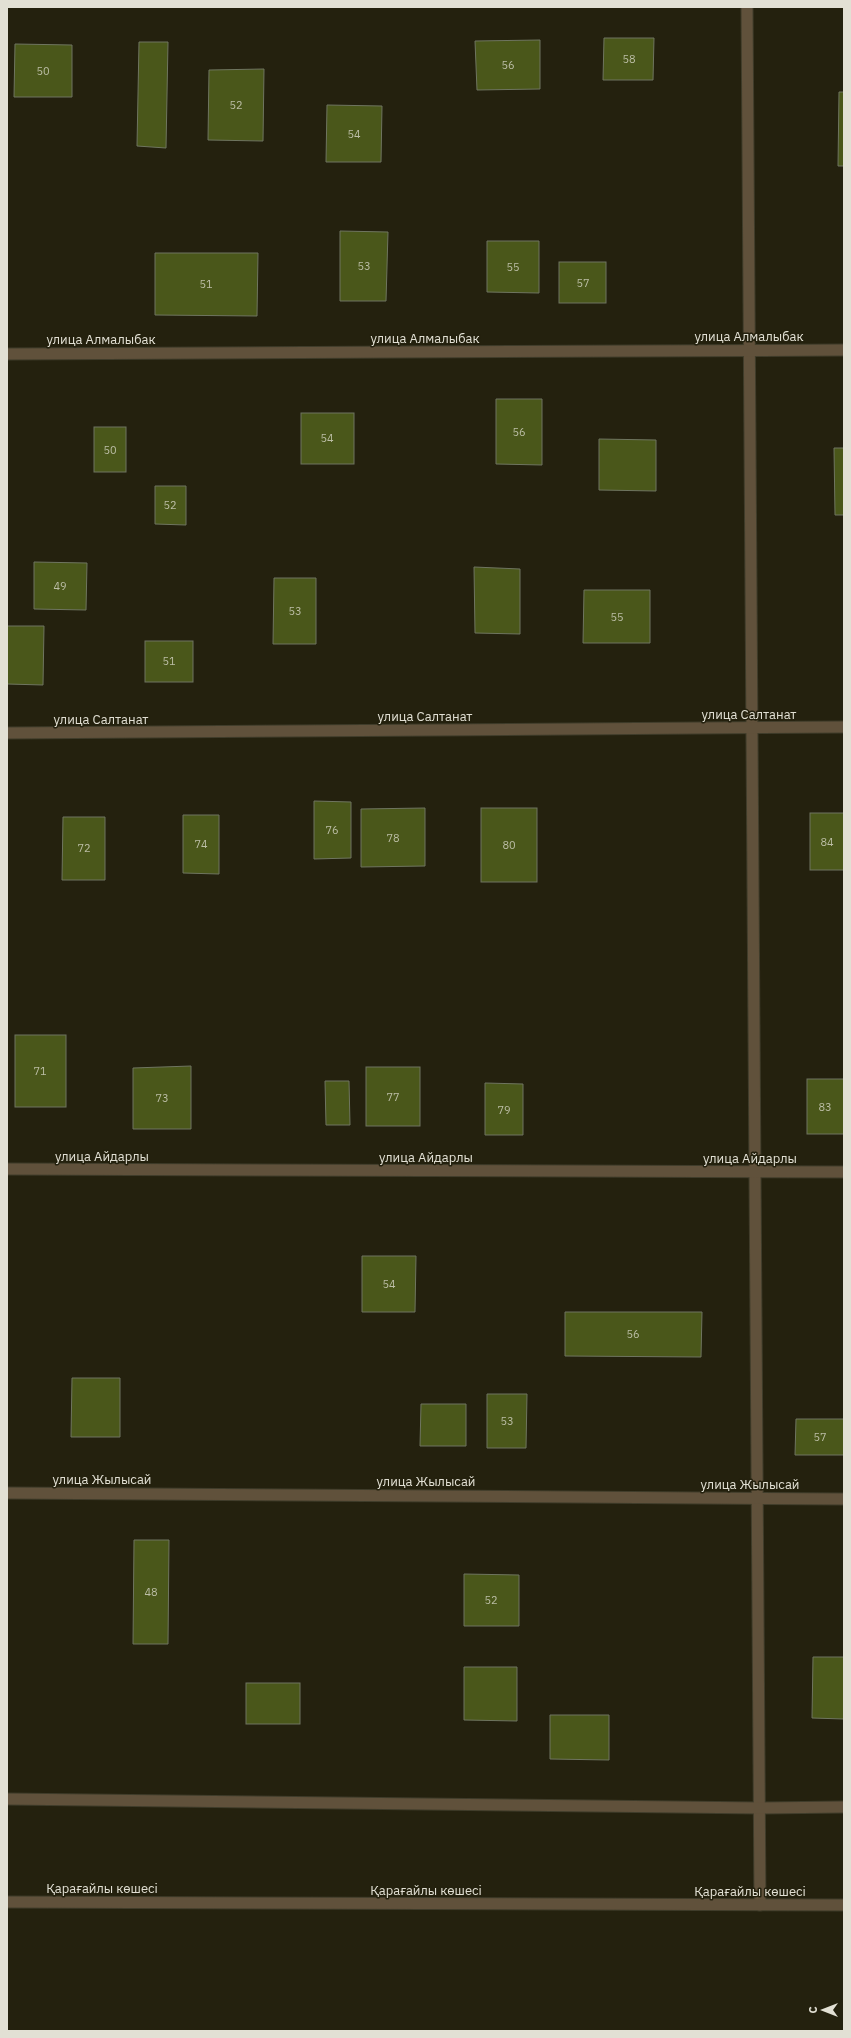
<svg xmlns="http://www.w3.org/2000/svg" width="851" height="2038" font-family="'IBM Plex Sans',sans-serif">
<rect width="100%" height="100%" fill="#24210e"/>
<g fill="#4a571a" stroke="#6f7560">
<polygon points="604,38 654,38 653,80 603,80"/>
<polygon points="540,40 540,89 477,90 475,41"/>
<polygon points="139,42 168,42 166,148 137,146"/>
<polygon points="15,44 72,45 72,97 14,97"/>
<polygon points="264,69 263,141 208,140 209,70"/>
<polygon points="839,92 844,92 844,166 838,166"/>
<polygon points="327,105 382,106 381,162 326,162"/>
<polygon points="340,231 388,232 386,301 340,301"/>
<polygon points="487,241 539,241 539,293 487,292"/>
<polygon points="155,253 258,253 257,316 155,315"/>
<rect x="559" y="262" width="47" height="41"/>
<polygon points="496,399 542,399 542,465 496,464"/>
<rect x="301" y="413" width="53" height="51"/>
<rect x="94" y="427" width="32" height="45"/>
<polygon points="599,439 656,440 656,491 599,490"/>
<polygon points="834,448 844,448 844,515 835,515"/>
<polygon points="155,486 186,486 186,525 155,524"/>
<polygon points="34,562 87,563 86,610 34,609"/>
<polygon points="474,567 520,569 520,634 475,633"/>
<polygon points="274,578 316,578 316,644 273,644"/>
<polygon points="584,590 650,590 650,643 583,643"/>
<polygon points="7,626 44,626 43,685 7,684"/>
<rect x="145" y="641" width="48" height="41"/>
<polygon points="314,801 351,802 351,858 314,859"/>
<polygon points="425,808 425,866 361,867 361,809"/>
<rect x="481" y="808" width="56" height="74"/>
<rect x="810" y="813" width="34" height="57"/>
<polygon points="183,815 219,815 219,874 183,873"/>
<polygon points="63,817 105,817 105,880 62,880"/>
<rect x="15" y="1035" width="51" height="72"/>
<polygon points="191,1066 191,1129 133,1129 133,1068"/>
<rect x="366" y="1067" width="54" height="59"/>
<rect x="807" y="1079" width="37" height="55"/>
<polygon points="325,1081 349,1081 350,1125 326,1125"/>
<polygon points="485,1083 523,1084 523,1135 485,1135"/>
<polygon points="362,1256 416,1256 415,1312 362,1312"/>
<polygon points="565,1312 702,1312 701,1357 565,1356"/>
<polygon points="72,1378 120,1378 120,1437 71,1437"/>
<polygon points="487,1394 527,1394 526,1448 487,1448"/>
<polygon points="421,1404 466,1404 466,1446 420,1446"/>
<polygon points="796,1419 844,1419 844,1455 795,1455"/>
<polygon points="134,1540 169,1540 168,1644 133,1644"/>
<polygon points="464,1574 519,1575 519,1626 464,1626"/>
<polygon points="813,1657 844,1657 844,1719 812,1718"/>
<polygon points="464,1667 517,1667 517,1721 464,1720"/>
<rect x="246" y="1683" width="54" height="41"/>
<polygon points="550,1715 609,1715 609,1760 550,1759"/>
</g>
<g fill="none" stroke-linecap="round" stroke-linejoin="round">
<g stroke="#3f3c2a" stroke-width="13">
<g id="minor">
<polyline points="747,7 760,1905"/>
<polyline points="7,354 844,350"/>
<polyline points="7,733 844,727"/>
<polyline points="7,1169 844,1172"/>
<polyline points="7,1493 844,1499"/>
<polyline points="7,1799 760,1808 844,1807"/>
</g>
</g>
<g stroke="#3f3c2a" stroke-width="13">
<polyline id="tertiary" points="7,1902 844,1905"/>
</g>
<use href="#minor" stroke="#60513b" stroke-width="11"/>
<use href="#tertiary" stroke="#60513b" stroke-width="11"/>
</g>
<g text-anchor="middle" dominant-baseline="central" stroke-width="3" stroke-linejoin="round" paint-order="stroke">
<g font-size="11" fill="#bcbea6">
<text x="629" y="59">58</text>
<text x="508" y="65">56</text>
<text x="43" y="71">50</text>
<text x="236" y="105">52</text>
<text x="354" y="134">54</text>
<text x="364" y="266">53</text>
<text x="513" y="267">55</text>
<text x="583" y="283">57</text>
<text x="206" y="284">51</text>
<text x="519" y="432">56</text>
<text x="327" y="438">54</text>
<text x="110" y="450">50</text>
<text x="170" y="505">52</text>
<text x="60" y="586">49</text>
<text x="295" y="611">53</text>
<text x="617" y="617">55</text>
<text x="169" y="661">51</text>
<text x="332" y="830">76</text>
<text x="393" y="838">78</text>
<text x="827" y="842">84</text>
<text x="201" y="844">74</text>
<text x="509" y="845">80</text>
<text x="84" y="848">72</text>
<text x="40" y="1071">71</text>
<text x="393" y="1097">77</text>
<text x="162" y="1098">73</text>
<text x="825" y="1107">83</text>
<text x="504" y="1110">79</text>
<text x="389" y="1284">54</text>
<text x="633" y="1334">56</text>
<text x="507" y="1421">53</text>
<text x="820" y="1437">57</text>
<text x="151" y="1592">48</text>
<text x="491" y="1600">52</text>
</g>
<g font-size="13" fill="#e2e0d4" stroke="#24210e">
<text x="749" y="336">улица Алмалыбак</text>
<text x="425" y="338">улица Алмалыбак</text>
<text x="101" y="339">улица Алмалыбак</text>
<text x="749" y="714">улица Салтанат</text>
<text x="425" y="716">улица Салтанат</text>
<text x="101" y="719">улица Салтанат</text>
<text x="102" y="1156">улица Айдарлы</text>
<text x="426" y="1157">улица Айдарлы</text>
<text x="750" y="1158">улица Айдарлы</text>
<text x="102" y="1479">улица Жылысай</text>
<text x="426" y="1481">улица Жылысай</text>
<text x="750" y="1484">улица Жылысай</text>
<text x="102" y="1888">Қарағайлы көшесі</text>
<text x="426" y="1890">Қарағайлы көшесі</text>
<text x="750" y="1891">Қарағайлы көшесі</text>
</g>
</g>
<rect width="851" height="2038" fill="none" stroke="#e2e0d4" stroke-width="16"/>
<g transform="translate(823 2010) rotate(270)" stroke="#24210e" stroke-width="3" paint-order="stroke">
<path d="M0-3L7 15L0 10L-7 15Z" fill="#e2e0d4"/>
<text y="-6" font-size="11" font-weight="bold" text-anchor="middle" fill="#e2e0d4">С</text>
</g>
</svg>
